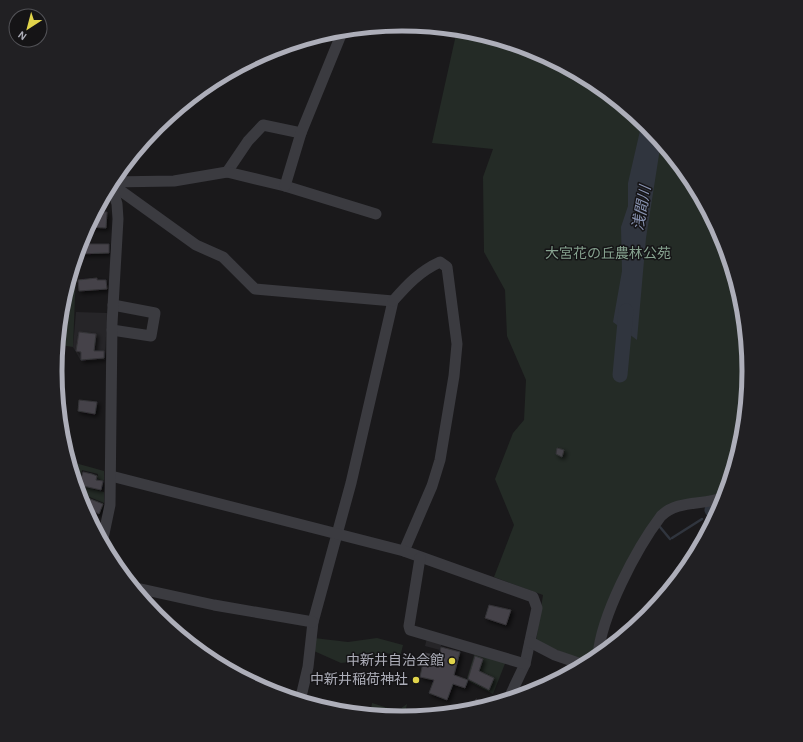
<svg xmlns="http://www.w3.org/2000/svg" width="803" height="742" font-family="'Alegreya Sans','Noto Sans JP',sans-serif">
<defs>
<filter id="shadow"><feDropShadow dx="2.5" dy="2.5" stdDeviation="2" flood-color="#0009"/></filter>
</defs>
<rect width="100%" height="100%" fill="#1a191b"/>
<g fill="#262528">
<polygon points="76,312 107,313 105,360 81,361 73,347"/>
<polygon points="427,638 442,642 440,650 425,646"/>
</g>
<g fill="#242b26">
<polygon points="457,30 469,31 535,51 594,83 647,126 690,178 722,238 742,304 748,371 742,439 725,493 666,507 596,639 594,660 588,663 536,641 543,595 494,577 514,525 495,479 513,433 524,420 526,380 507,336 505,290 484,252 483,177 493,149 432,143"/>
<polygon points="76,272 73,347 60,345 55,364 61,303 70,273"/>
<polygon points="68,461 104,471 104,481 97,479 98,474 82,470 79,481 74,479"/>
<polygon points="75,484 104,492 104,503 77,492"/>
<polygon points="314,638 348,642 377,638 403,645 400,657 383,652 380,666 366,660 341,663 314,651"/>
<polygon points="475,652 506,661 493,694 470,682 467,678"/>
<polygon points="305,698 319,702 321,706 326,708 330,706 351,712 352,710 366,715 334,711 302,702"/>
<polygon points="372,703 397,711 407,704 404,718 401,718 370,715"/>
</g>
<polygon fill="#30353e" points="642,122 661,142 646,238 637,340 613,322 622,271 621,227 628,206 628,183"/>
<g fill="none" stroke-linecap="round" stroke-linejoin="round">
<g stroke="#30353e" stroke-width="2.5">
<polyline points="660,527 670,539"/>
<polyline points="672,538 702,519"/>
</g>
<g stroke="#30353e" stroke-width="15">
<polyline points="620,375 626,311"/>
<polyline points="712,510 717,513"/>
</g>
</g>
<g fill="#444348" stroke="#343337" filter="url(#shadow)">
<polygon points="98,212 107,212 106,228 87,227 95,213"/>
<polygon points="79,244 109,244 109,253 76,254"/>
<polygon points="97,278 97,280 106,280 107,289 79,291 78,280"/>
<polygon points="79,332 96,334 94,351 104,351 104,358 81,360 81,352 76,351"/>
<polygon points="79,400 97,402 95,414 78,411"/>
<polygon points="557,448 564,450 562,457 556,454"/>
<polygon points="83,472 92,474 97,476 96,480 103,481 101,490 79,485"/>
<polygon points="78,494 103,504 99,514 82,505"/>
<polygon points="489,605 511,610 506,625 485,618"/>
<polygon points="441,647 460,652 454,675 468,680 465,688 453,684 447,700 429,693 434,680 420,677 425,653 439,656"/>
<polygon points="475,656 483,659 479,671 494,678 489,690 468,679"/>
<polygon points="476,699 483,701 481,708 474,706"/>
<polygon points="418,709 436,715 415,717"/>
</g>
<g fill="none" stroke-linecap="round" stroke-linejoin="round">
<g stroke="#3b3b40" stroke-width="11">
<polyline points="227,172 248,141 263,125 301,133"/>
<polyline points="111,182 174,181 227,172 285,186 376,214"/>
<polyline points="285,186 301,133 343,30"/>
<polyline points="114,193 121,191 196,245 223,257 255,289 393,301 351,483 313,622 308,667 300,701"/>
<path d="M393,301C407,285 420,271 440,262L447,267L457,344L454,376L440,460L432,486L404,551"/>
<polyline points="112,330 151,336 155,313 113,305"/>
<polyline points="111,476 404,551 533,597 537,608 525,664 508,700"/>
<polyline points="102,543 110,505 112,324 118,219 117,204 111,183"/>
<polyline points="420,558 409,626 410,630 525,664"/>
<polyline points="132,587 214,605 313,622"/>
<polyline points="530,642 555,655 584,665"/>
<path d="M598,656C601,616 636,549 661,516C678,499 704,506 724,497"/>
</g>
</g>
<g fill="#e1d44b" stroke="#151416" stroke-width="1.5">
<circle cx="452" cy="661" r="4"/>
<circle cx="416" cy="680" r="4"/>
</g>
<g text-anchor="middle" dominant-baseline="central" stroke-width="3" stroke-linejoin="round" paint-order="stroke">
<g font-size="14" fill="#86a28f" stroke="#151416">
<text x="608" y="254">大宮花の丘農林公苑</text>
</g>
<g font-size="14" fill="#adaeb9" stroke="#151416" text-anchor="end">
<text x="444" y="661">中新井自治会館</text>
<text x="408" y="680">中新井稲荷神社</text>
</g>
<g font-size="15" font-style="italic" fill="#8893b1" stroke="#151416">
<text transform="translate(642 208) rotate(-80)">浅間川</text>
</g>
</g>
<path d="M0 0H803V742H0ZM62 371a340 340 0 1 1 680 0a340 340 0 1 1-680 0Z" fill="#212023" fill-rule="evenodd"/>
<path fill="none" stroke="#adaeb9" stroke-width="5" d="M62 371a340 340 0 1 1 680 0a340 340 0 1 1-680 0Z"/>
<g transform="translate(28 28) rotate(216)"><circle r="19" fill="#151416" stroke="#525257"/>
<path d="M0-3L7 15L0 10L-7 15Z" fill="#e1d44b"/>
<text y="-6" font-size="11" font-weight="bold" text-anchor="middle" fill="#adaeb9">N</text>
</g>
</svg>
